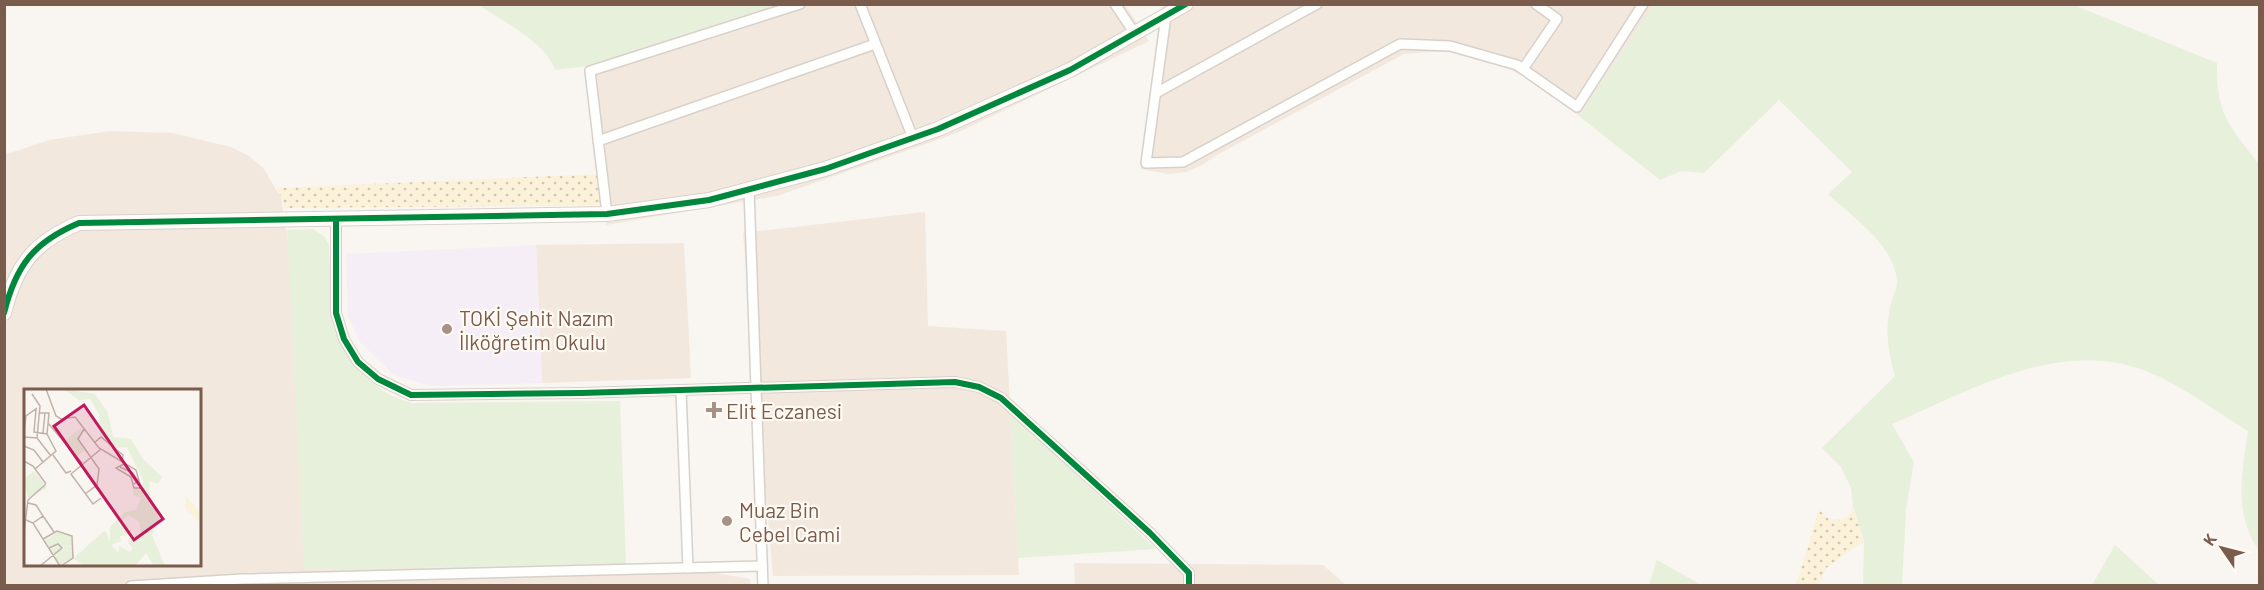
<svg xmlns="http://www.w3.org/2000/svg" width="2264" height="590" font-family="Barlow,sans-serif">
<defs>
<pattern id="sand-dots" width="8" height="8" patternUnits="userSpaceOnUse" patternTransform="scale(1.5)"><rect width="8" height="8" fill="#fbf2d9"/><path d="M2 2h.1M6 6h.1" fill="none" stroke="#d0c7b2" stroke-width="1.8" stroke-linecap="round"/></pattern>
</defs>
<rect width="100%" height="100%" fill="#f9f5f0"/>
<g fill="#f2e8de" fill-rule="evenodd">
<polygon points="774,4 1125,5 1149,41 957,133 777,196 606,225 587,66"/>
<polygon points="1165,5 1654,5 1579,116 1523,76 1499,64 1447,51 1404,54 1217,155 1202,165 1186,172 1168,174 1140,169 1161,7"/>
<path d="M110,131L172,133L231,147L249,156L264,169L281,198L290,254L305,570L626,564L688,568L750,579V585H5L4,155L49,140ZM26,390H200V564H26Z"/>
<polygon points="925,212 928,326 1006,331 1019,575 773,576 743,233"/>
<polygon points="684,243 691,378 542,383 536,245"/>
<polygon points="1074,563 1323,565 1346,585 1075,585"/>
</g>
<polygon fill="#f6eef6" points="536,245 542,383 430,386 394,375 360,342 348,316 346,254"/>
<g fill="#e7f0db">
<path d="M479,5H774L587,66L555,70C546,42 502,21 479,5Z"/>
<path d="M1654,5H2074L2217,63C2216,114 2229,126 2259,164V551C2233,512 2242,475 2248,431C2215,411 2182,385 2146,371C2060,337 1969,391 1892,424L1914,462L1906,510L1902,585H1863L1864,541L1853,506L1851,488L1841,467L1822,448L1895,376C1888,353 1885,330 1890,307C1892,298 1898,288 1897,280C1894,244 1851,216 1828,194L1852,172L1779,100L1704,173L1681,171L1660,180L1579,116Z"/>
<path d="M313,229L325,237L329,246L333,325C348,362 373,394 413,403L620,401L626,564L304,570L287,230Z"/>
<polygon points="1010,413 1156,549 1018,558"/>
<polygon points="2115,545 2159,585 2092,585"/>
<polygon points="1657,560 1698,583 1698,585 1649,585"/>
</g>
<g fill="url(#sand-dots)">
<polygon points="600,174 604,205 285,208 277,188"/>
<polygon points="1853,506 1864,541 1826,568 1818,585 1796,585 1819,510 1829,519 1841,520 1850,514"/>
</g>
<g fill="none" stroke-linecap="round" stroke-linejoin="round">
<g stroke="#d7d1cb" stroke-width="12">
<g id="street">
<polyline points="860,4 913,138"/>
<polyline points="1115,4 1135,34"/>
<polyline points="1166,16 1146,163 1183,162 1400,44 1450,46 1517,65 1577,107 1643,4"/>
<polyline points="1523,69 1557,19 1536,4"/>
<polyline points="1156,93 1317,4"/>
<polyline points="598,141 875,44"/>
<polyline points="749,189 763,586"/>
<polyline points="607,214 590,71 800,4"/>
<polyline points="336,219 336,313 344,339 358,362 378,379 411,395 581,393 955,382 979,387 1001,398 1150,533 1189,573 1189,586"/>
<polyline points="681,390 688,568"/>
<polyline points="131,586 242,579 762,566"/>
</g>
</g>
<g stroke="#d9d2cb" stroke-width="16">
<path id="secondary" d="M4,313C16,265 34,242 79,223L607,214L709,200L825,169L938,129L1070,70L1186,4"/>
</g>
<use href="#street" stroke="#fefefd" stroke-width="9"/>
<use href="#secondary" stroke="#fefefd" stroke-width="14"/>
<g stroke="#fffaf3" stroke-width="10">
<g id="cycleway">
<polyline points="336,219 336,313 344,339 358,362 378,379 411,395 581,393 955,382 979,387 1001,398 1150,533 1189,573 1189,586"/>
<path d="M4,313C16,265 34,242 79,223L607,214L709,200L825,169L938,129L1070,70L1186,4"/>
</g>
</g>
<use href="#cycleway" stroke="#00873e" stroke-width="6"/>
</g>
<g fill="#a69286" stroke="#fffaf3" stroke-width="2">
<circle cx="447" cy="329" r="6"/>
<path d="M711 401h6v6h6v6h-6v6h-6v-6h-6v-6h6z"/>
<circle cx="727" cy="521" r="6"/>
</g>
<g text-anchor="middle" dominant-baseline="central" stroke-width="4.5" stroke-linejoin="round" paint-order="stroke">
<g font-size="21" fill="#7a5c4d" stroke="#fffaf3" text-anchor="start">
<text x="459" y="317">TOKİ Şehit Nazım<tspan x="459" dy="24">İlköğretim Okulu</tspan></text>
<text x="726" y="410">Elit Eczanesi</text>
<text x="739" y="509">Muaz Bin<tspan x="739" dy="24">Cebel Cami</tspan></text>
</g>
</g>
<g transform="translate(24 389)">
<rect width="177" height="177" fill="#f9f5f0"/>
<path d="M40,0L71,5L84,24L89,48L107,50L119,70L138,88L134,95L126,92L125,101L135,130L128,146L141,177H130L122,164L111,177H60L49,169L37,176L31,168L39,162L31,167L26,160L35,156L39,161L40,158L35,155L26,159L21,151L34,143L47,147L49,157L41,158H49L50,169L79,143L82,142L86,153V138L101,123L112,121L117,109L109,106L110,99H118L119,91L103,58L92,59L76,46L75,25L66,10L55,11ZM105,126L115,133L117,144L105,150L104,154L109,159L106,163L95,157V164L87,156L97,152L96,147L106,146L107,141H99L105,138L94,135ZM58,38L54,50L61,61L53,67L42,51ZM10,82L23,99L4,109L0,90Z" fill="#e7f0db" fill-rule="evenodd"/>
<path d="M162,108L177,123V134L161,120Z" fill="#fbf2d9"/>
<path fill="none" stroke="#c2b3aa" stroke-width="1.5" d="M22,0L32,27L37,30L51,28L75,59L112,81L117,99H110L107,88L92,79L100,75M8,5L16,17L13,49M12,20L10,43L23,45M24,34L58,74M60,40L54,50L75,80L73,96L61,105M0,43L2,27L13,19M19,44L21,24M0,48L13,49L27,67M70,54L77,48L99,66L98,74M0,57L10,61L19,73M77,60L47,85L69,115L77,109M29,66L42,84L47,82M0,72L9,77L22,95M96,78L109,84L114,92L110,95M11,80L32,62L23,45L25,24H16M4,114L12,116L19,127L9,134M19,127L30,143M0,130L9,134L36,177M0,143L4,111L22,95M19,150L33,142L48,147L49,169L37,177M16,177L38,159L34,155L25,159"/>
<path fill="#c2185b" fill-opacity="0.15" stroke="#c2185b" stroke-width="3" d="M60,16L139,130L110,151L30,37Z"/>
<rect width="177" height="177" fill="none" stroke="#7a5c4d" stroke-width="3"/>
</g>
<rect width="2264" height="590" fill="none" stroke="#7a5c4d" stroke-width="12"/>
<g transform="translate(2222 548) rotate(305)" stroke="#fffaf3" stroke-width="4.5" paint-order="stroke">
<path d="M0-4.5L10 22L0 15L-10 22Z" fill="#7a5c4d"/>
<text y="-9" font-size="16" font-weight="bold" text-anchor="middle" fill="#7a5c4d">K</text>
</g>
</svg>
